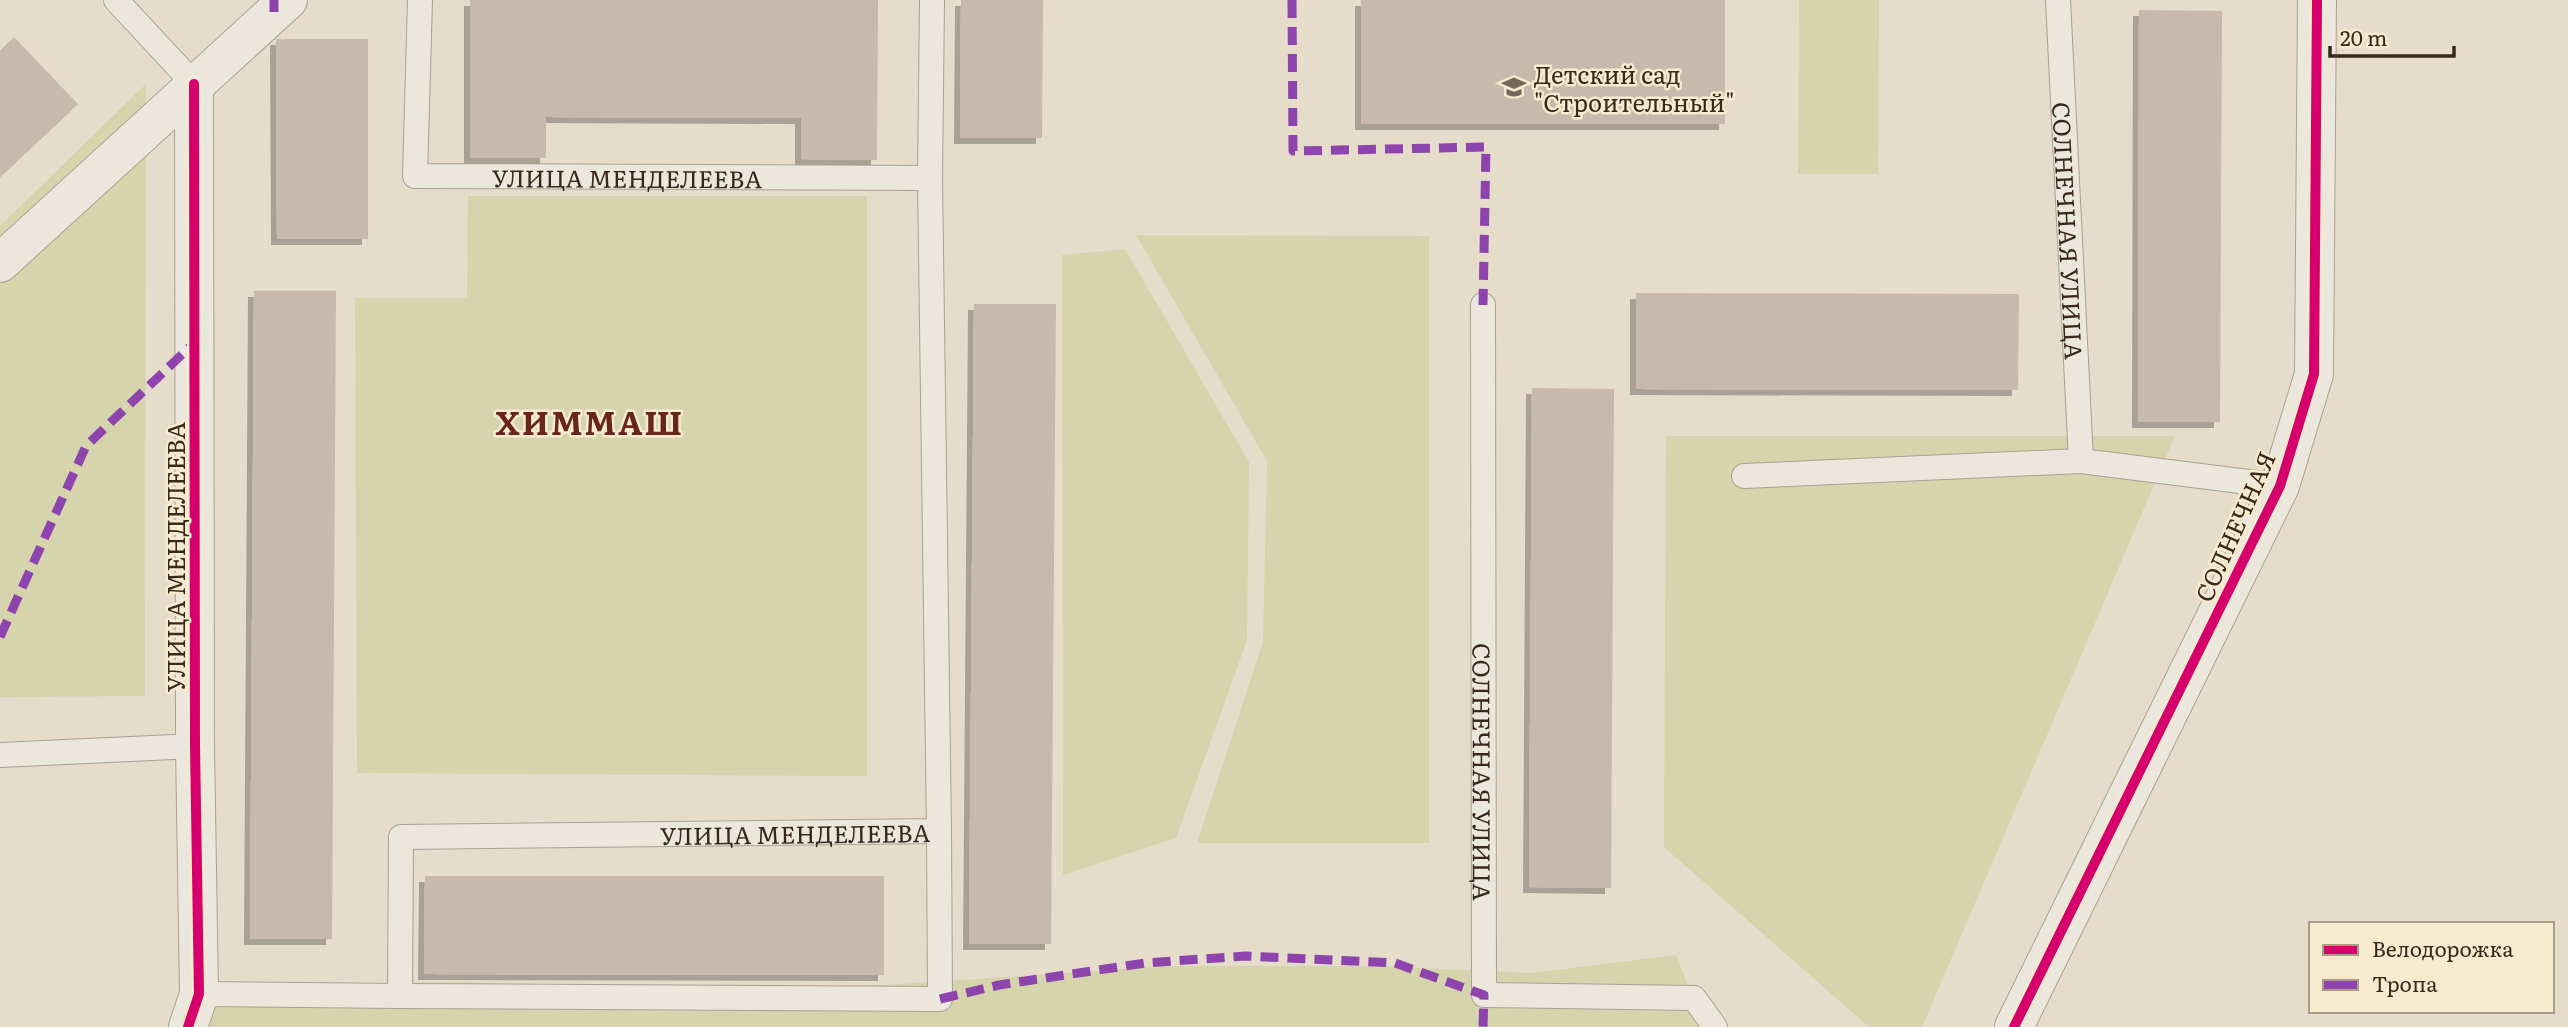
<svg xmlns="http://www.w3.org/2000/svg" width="2568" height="1027" font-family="Literata,serif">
<defs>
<filter id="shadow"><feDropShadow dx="-6" dy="6" stdDeviation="0" flood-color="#0004"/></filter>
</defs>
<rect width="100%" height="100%" fill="#e5dcca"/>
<g fill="#d6d4ac">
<polygon points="1799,0 1879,0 1878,174 1798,174"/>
<polygon points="146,84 145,696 0,697 0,226"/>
<polygon points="468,196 867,196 867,776 357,773 355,298 467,298"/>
<polygon points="1136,235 1429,236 1429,843 1197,843 1263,642 1267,461"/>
<polygon points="1125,249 1249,462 1247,640 1176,838 1063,875 1062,255"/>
<polygon points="1666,436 2175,436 1922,1027 1869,1027 1664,847"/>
<polygon points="1676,955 1704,1027 184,1027 200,985 462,982 672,991 885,985 1171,966 1375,966 1532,973"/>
</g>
<g fill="#c9b9ab" filter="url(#shadow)">
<polygon points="470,0 878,0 877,160 801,159 801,118 546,117 546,158 470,158"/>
<polygon points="961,0 1043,0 1042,138 960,138"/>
<rect x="1361" y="0" width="364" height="124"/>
<polygon points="2139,10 2222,11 2220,422 2138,422"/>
<polygon points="14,37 78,104 0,177 0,51"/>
<polygon points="276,39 368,39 368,239 277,239"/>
<polygon points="254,291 336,291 332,939 250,939"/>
<polygon points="1636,293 2019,294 2018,390 1636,389"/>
<polygon points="974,304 1056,304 1051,944 969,944"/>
<polygon points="1532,388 1614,389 1611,888 1529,887"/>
<polygon points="425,876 884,876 884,975 424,974"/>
</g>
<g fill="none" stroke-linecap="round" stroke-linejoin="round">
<g stroke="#aaa194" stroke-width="26">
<g id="service">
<polyline points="116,0 194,84"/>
<path id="s1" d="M420,0L415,176L930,178"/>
<path id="s2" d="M2058,0L2081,461"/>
<path id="s3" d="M1483,305L1484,995L1694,998L1715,1027"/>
<polyline points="1744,476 2081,461 2280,486"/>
<polyline points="0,755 195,746"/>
<path id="s4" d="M199,994L400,996L401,837L939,831L930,178L932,0"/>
<polyline points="400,996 940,999 939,831"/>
</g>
</g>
<g stroke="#aaa194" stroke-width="40">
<g id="minor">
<polyline points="0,263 288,0"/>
<polyline points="188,1027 199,994 195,746 194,84"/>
<polyline points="2014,1027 2280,486 2314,374 2317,0"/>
</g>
</g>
<use href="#service" stroke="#ece7dd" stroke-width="24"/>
<use href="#minor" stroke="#ece7dd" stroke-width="38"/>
<g stroke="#8e44ad" stroke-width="9" stroke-dasharray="18 9" stroke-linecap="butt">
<polyline points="274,0 274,12"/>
<polyline points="1292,0 1293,151 1486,147 1483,305"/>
<polyline points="0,637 86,446 195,342"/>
<polyline points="940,999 999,985 1145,963 1246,956 1395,963 1484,995 1483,1027"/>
</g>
<g stroke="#f7eacf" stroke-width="15">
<g id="cycleway">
<polyline points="188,1027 199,994 195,746 194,84"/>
<polyline points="2014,1027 2280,486 2314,374 2317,0"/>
</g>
</g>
<use href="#cycleway" stroke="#d6006c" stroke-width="10"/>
</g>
<defs>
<g id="school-bare" transform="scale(1.89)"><path d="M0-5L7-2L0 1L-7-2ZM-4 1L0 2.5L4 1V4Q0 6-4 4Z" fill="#756759" stroke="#f7eacf" stroke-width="2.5" paint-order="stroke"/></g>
</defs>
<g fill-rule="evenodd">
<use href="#school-bare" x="1514" y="87"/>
</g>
<g text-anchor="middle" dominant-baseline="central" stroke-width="5" stroke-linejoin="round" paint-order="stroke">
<g font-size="24" fill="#38281c" stroke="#f7eacf" text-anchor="start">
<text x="1534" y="73">Детский сад<tspan x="1534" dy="28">"Строительный"</tspan></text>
</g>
<g font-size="24" fill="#38281c" stroke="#f7eacf">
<text stroke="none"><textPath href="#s1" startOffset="388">УЛИЦА МЕНДЕЛЕЕВА</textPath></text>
<text stroke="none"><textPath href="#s2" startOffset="231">СОЛНЕЧНАЯ УЛИЦА</textPath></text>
<text transform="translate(2234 526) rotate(-66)">СОЛНЕЧНАЯ</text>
<text transform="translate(174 557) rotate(-90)">УЛИЦА МЕНДЕЛЕЕВА</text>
<text stroke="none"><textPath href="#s3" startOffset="467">СОЛНЕЧНАЯ УЛИЦА</textPath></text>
<text stroke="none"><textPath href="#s4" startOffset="754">УЛИЦА МЕНДЕЛЕЕВА</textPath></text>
</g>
<g font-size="32" font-weight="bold" letter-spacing="2" fill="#672619" stroke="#f7eacf">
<text x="590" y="421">ХИММАШ</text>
</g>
</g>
<rect x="2309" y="922" width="245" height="91" fill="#f7eacf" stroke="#ab9c87" stroke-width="2"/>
<rect x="2323" y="945" width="35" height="10" fill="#d6006c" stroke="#ab9c87" stroke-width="2"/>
<text x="2372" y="957" font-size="21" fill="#38281c">Велодорожка</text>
<rect x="2323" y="980" width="35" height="10" fill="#8e44ad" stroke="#ab9c87" stroke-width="2"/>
<text x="2372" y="992" font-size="21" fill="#38281c">Тропа</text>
<path d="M2330 46v10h124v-10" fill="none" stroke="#38281c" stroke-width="3.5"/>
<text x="2340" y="46" font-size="21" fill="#38281c" stroke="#f7eacf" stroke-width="5" paint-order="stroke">20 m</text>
</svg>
